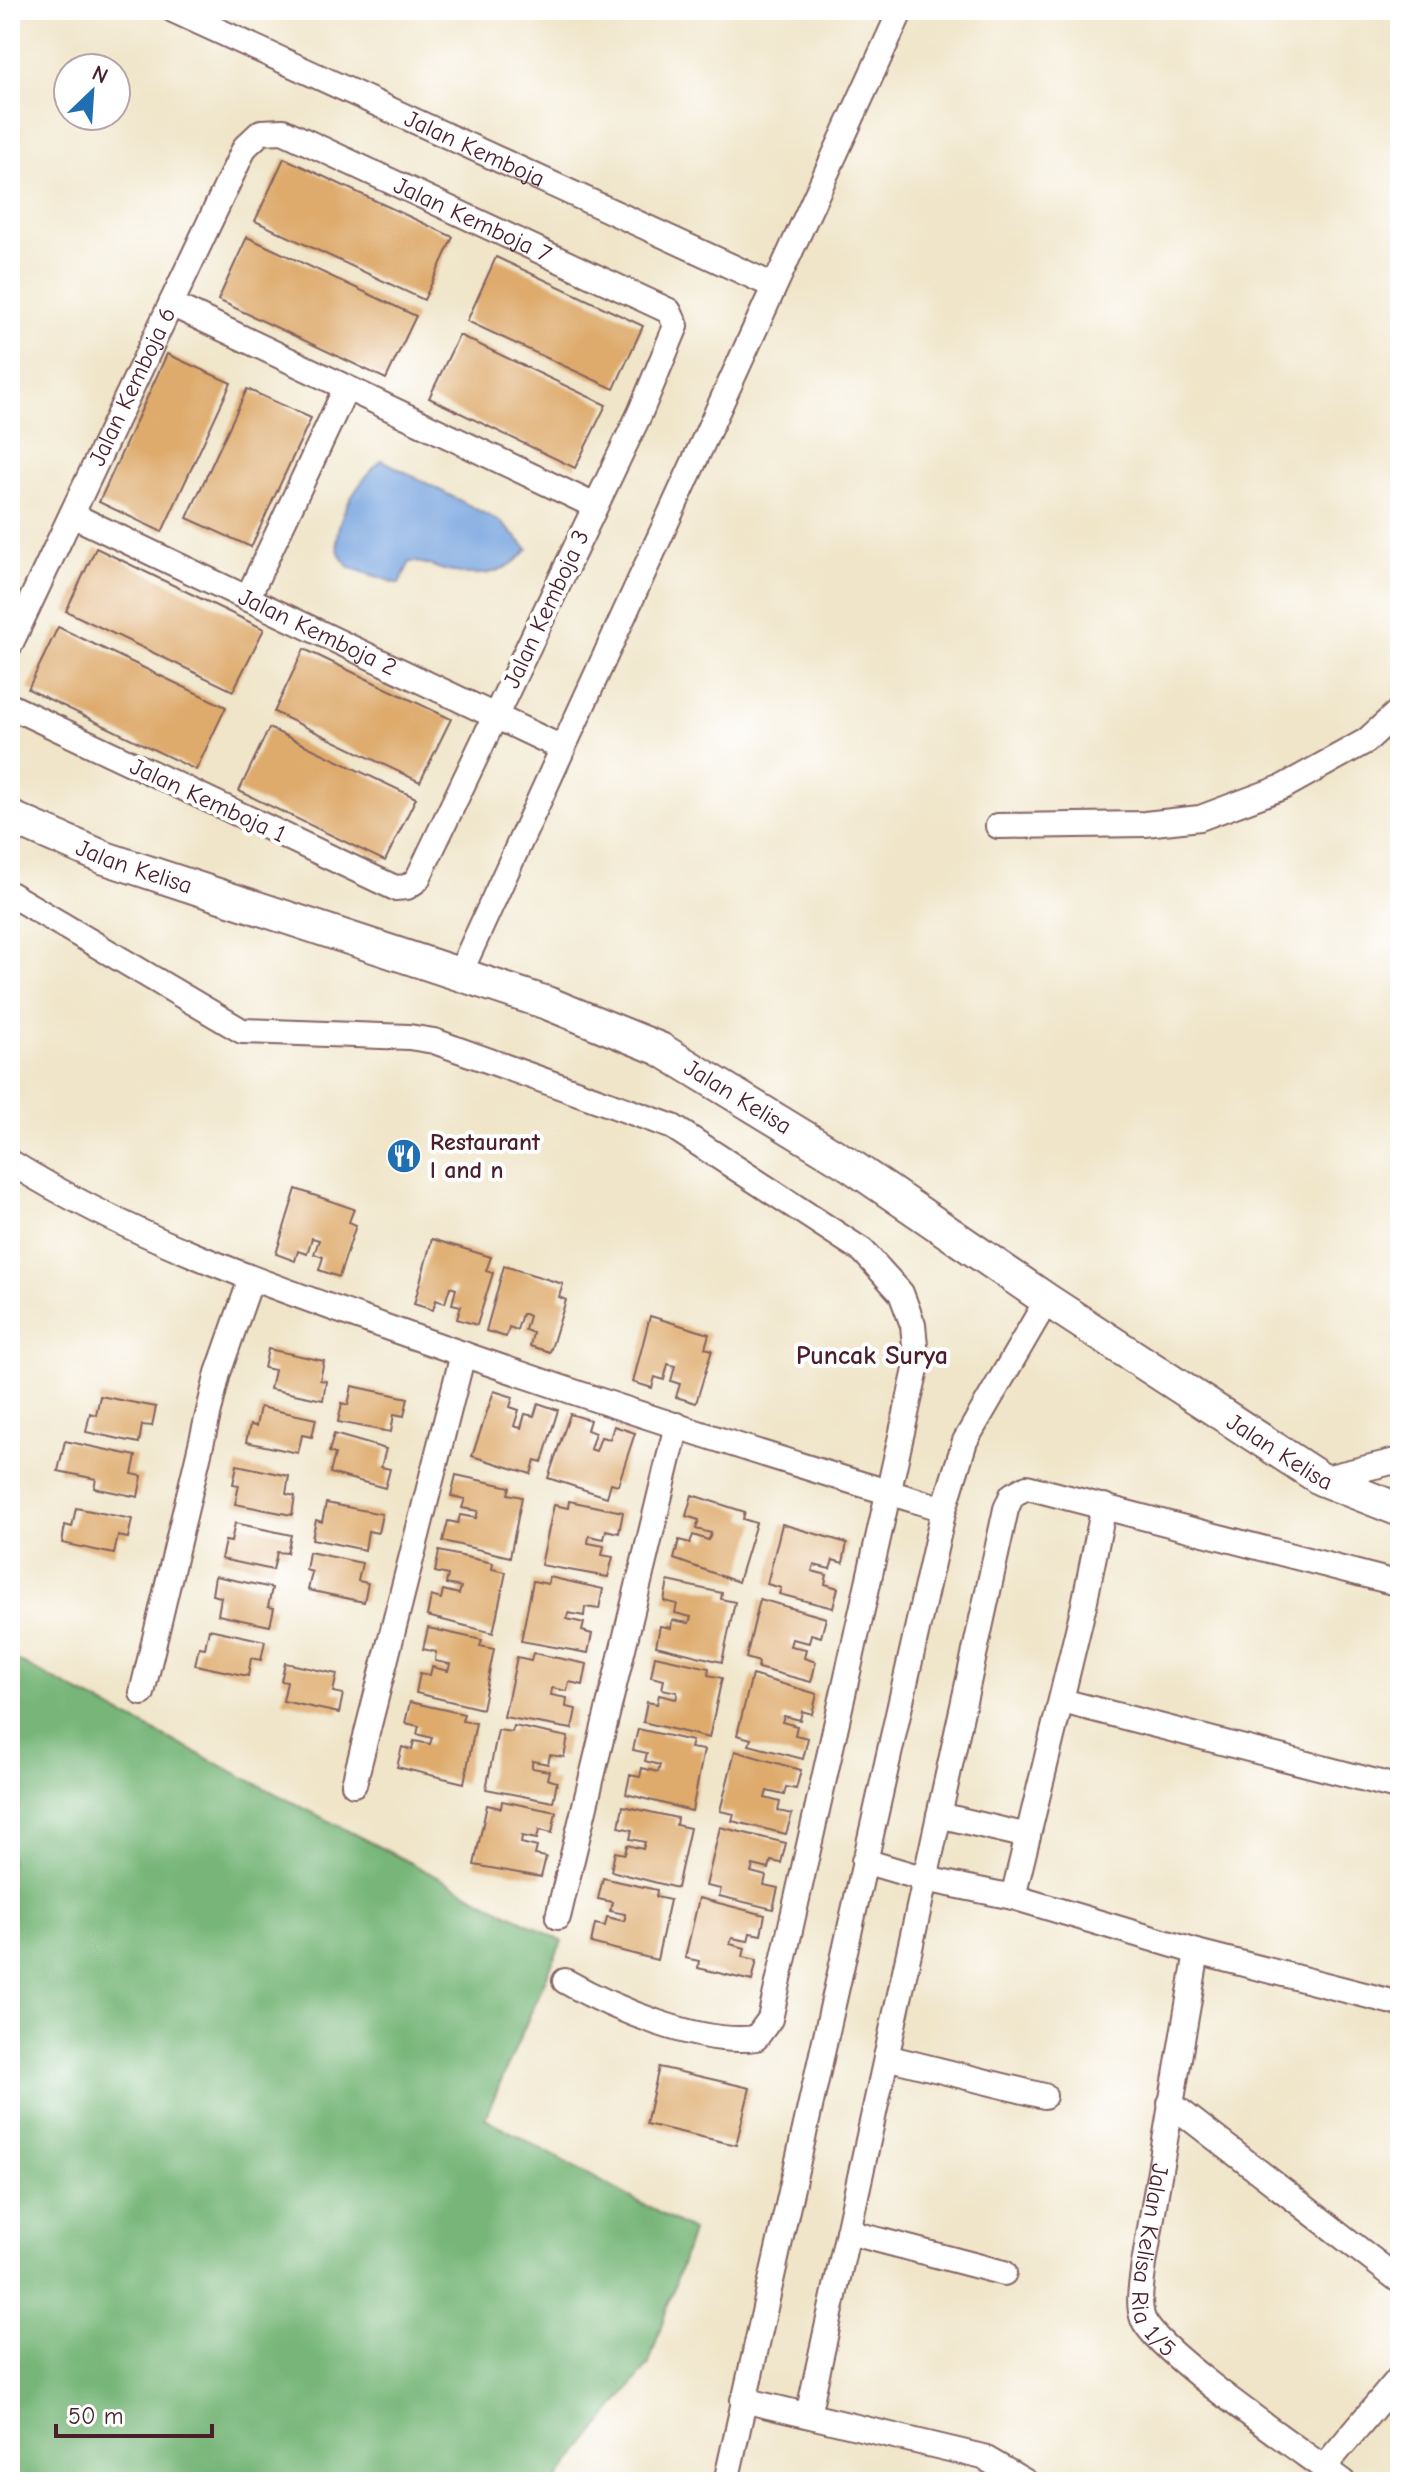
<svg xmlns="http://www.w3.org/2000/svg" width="1410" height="2492" font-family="'Comic Neue',sans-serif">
<rect width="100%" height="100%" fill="#fff"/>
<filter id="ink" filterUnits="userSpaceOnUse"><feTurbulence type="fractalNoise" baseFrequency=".0125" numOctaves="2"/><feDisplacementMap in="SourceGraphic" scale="16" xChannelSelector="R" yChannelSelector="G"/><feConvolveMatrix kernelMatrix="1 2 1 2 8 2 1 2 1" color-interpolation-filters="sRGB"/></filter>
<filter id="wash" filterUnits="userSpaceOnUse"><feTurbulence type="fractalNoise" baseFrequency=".006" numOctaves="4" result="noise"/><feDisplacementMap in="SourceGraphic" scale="32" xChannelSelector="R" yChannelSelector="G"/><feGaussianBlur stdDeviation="1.8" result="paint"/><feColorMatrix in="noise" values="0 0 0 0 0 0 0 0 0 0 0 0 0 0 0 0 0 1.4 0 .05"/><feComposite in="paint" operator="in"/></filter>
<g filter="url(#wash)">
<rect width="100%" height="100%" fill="#f0e5c9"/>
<polygon fill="#77b678" stroke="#606a52" stroke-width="2" points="10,1657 562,1941 485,2118 692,2231 649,2364 555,2482 10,2482"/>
<path fill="#75a3de" stroke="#606184" stroke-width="2" d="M382,460L501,522L528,549C508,573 484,578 453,572C437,570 427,561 410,562L399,584L351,568C315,541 358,481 382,460Z"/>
<g id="blocks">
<g fill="#deab6d">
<polygon points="284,158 453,237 424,300 255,221"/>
<polygon points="247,237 416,316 386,379 218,300"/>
<polygon points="496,257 643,326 614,389 467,321"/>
<polygon points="459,335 606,405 575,468 429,398"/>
<polygon points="167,354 231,383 162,532 99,502"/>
<polygon points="247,389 311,418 251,547 187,518"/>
<polygon points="96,548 264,629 233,691 66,611"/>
<polygon points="58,627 226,707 196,770 28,689"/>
<polygon points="304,649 451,719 420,782 274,712"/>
<polygon points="269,728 416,798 385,861 239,791"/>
<polygon points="296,1189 354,1209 349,1222 356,1225 339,1277 319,1270 323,1257 314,1254 319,1240 312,1238 307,1254 298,1251 295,1261 276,1254"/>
<polygon points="432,1239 491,1257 486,1271 493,1273 477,1325 457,1319 461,1306 452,1304 456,1289 450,1287 445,1303 436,1300 433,1310 414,1304"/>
<polygon points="504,1266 563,1284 559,1297 566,1300 550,1352 530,1346 533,1333 525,1330 529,1316 525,1314 522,1314 517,1330 509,1327 506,1337 486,1331"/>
<polygon points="650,1316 709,1334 705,1348 712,1350 696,1403 676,1397 680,1384 671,1381 675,1366 668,1364 664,1380 655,1377 652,1388 633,1382"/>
<polygon points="268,1349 324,1361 320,1380 326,1381 323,1400 270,1389 274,1370 264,1368"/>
<polygon points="352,1386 408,1398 404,1416 394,1414 391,1432 338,1422 342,1403 348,1405"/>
<polygon points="494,1391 513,1397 510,1407 519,1410 514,1426 517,1427 521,1428 525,1414 534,1416 538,1403 558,1410 542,1462 535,1460 531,1474 472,1456"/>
<polygon points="100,1396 156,1407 152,1426 142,1425 139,1443 86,1432 90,1413 96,1415"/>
<polygon points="260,1407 316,1419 312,1437 302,1435 298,1453 246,1442 250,1425 256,1426"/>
<polygon points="570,1414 590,1420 587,1430 595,1433 590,1449 596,1451 601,1437 610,1439 614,1426 635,1433 618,1485 611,1483 607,1497 548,1478"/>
<polygon points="334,1434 386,1449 381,1467 390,1469 385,1488 330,1473 335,1454 329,1452"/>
<polygon points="65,1441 136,1456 132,1474 142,1476 138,1497 94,1488 96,1479 58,1471"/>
<polygon points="237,1465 289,1476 286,1494 295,1496 292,1515 235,1504 239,1485 233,1484"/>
<polygon points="456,1475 510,1487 508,1494 522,1497 510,1557 443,1541 448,1521 458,1523 460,1515 476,1518 478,1511 462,1508 465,1499 451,1496"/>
<polygon points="692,1495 745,1512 743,1519 756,1523 738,1582 674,1559 679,1540 690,1543 693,1535 708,1540 710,1537 711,1533 696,1529 699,1520 686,1516"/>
<polygon points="569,1501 623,1512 619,1533 606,1530 604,1539 589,1536 588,1543 604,1546 602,1555 613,1557 608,1577 541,1565 554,1505 568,1508"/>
<polygon points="326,1503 382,1514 378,1533 368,1531 365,1550 312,1539 316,1520 322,1522"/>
<polygon points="76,1508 132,1519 128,1538 118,1536 114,1554 62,1543 65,1525 72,1527"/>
<polygon points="235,1523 291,1535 287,1553 277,1552 273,1570 221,1559 225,1541 231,1542"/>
<polygon points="782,1524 847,1543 843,1563 833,1560 830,1569 814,1565 812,1571 827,1575 825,1584 838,1588 833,1608 779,1594 781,1588 767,1584"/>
<polygon points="439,1551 493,1563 492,1569 506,1572 493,1633 427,1616 431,1596 441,1599 443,1590 459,1594 461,1587 446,1584 448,1575 435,1572"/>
<polygon points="309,1552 362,1563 358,1581 368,1583 364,1602 308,1590 312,1572 306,1570"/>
<polygon points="215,1576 272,1588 268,1607 274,1608 270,1626 218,1615 221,1597 212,1595"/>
<polygon points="549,1577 603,1589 599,1609 585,1607 584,1616 568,1613 567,1619 584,1623 582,1631 592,1634 588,1653 521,1641 533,1581 548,1584"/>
<polygon points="668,1581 722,1593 721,1599 735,1602 722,1662 656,1646 660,1626 671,1628 672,1620 689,1623 691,1617 675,1613 677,1604 664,1601"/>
<polygon points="760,1599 826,1618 821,1637 811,1634 809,1643 792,1639 790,1646 806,1649 804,1658 816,1662 811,1682 758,1668 759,1662 746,1658"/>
<polygon points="428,1628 482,1640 480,1646 494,1649 482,1709 416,1693 420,1673 430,1675 432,1667 448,1671 449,1668 450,1664 435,1661 436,1652 423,1649"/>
<polygon points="209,1629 265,1641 261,1660 251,1658 248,1676 195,1665 199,1647 205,1648"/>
<polygon points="533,1653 587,1664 583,1685 569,1682 567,1691 552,1688 551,1695 567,1698 566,1707 576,1709 572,1729 504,1717 517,1657 531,1660"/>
<polygon points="655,1656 709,1668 708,1675 722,1678 709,1738 643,1722 647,1702 657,1704 659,1695 676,1699 677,1696 677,1692 662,1689 664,1680 651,1677"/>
<polygon points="285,1663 337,1674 333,1692 343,1694 339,1713 283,1701 287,1682 281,1681"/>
<polygon points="752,1675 817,1694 812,1714 802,1711 800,1720 784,1716 782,1722 797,1726 795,1735 808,1738 803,1759 749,1745 751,1739 737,1735"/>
<polygon points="410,1702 464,1714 462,1721 476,1723 464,1783 397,1767 402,1747 412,1750 414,1741 430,1744 432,1738 417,1734 419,1726 405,1723"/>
<polygon points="514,1726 568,1737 564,1757 550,1755 548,1764 533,1761 532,1764 532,1768 549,1771 547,1779 557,1782 553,1802 486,1789 498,1730 512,1732"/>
<polygon points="638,1729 692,1741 690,1748 704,1750 692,1811 626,1794 630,1775 640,1777 642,1768 658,1772 660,1765 645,1761 647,1753 633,1750"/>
<polygon points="735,1751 801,1770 796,1789 786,1787 784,1795 767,1791 765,1798 780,1802 778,1811 792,1814 786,1834 732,1821 734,1814 720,1811"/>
<polygon points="502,1801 556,1812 552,1833 539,1830 537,1839 522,1836 521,1843 537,1847 535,1855 546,1857 541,1877 474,1865 487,1805 501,1808"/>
<polygon points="623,1806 677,1818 676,1825 690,1828 677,1888 611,1871 615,1852 625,1854 627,1845 643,1849 645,1842 630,1839 632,1830 619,1827"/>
<polygon points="720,1827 786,1843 781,1863 771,1861 769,1869 753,1865 752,1869 751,1872 766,1876 764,1885 778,1888 773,1909 719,1896 721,1889 706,1886"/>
<polygon points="603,1878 657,1890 656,1897 670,1900 657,1960 591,1943 595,1924 605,1926 607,1917 624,1921 625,1918 625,1914 610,1911 612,1902 598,1899"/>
<polygon points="699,1898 765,1915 761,1935 750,1933 748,1941 732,1938 730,1944 745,1948 743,1957 757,1960 752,1981 698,1968 699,1961 685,1958"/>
<polygon points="659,2067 750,2088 736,2145 646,2124"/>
</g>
</g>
</g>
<g filter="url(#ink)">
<use href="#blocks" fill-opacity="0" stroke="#846462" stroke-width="2"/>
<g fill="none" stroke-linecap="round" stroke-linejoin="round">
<g stroke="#846462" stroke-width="28">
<g id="minor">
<path id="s1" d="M173,10L774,286"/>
<polyline points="171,304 595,506"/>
<path id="s2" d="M72,515L562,748"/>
<polyline points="247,599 346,388"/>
<path id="s3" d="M10,645L245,147L261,132L283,131L669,311L676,326L640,413L417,880L407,887L395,888L10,706"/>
<polyline points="998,826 1145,824 1200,818 1283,787 1366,741 1400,710"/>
<path d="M10,894L242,1031L409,1037L434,1041L673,1127L863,1251L901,1293L913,1325L917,1365L770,2019L756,2038C700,2046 613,2008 565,1981"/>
<polyline points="459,975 901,10"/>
<path d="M10,1162C138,1242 279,1289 420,1339C593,1400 768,1457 944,1509"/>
<polyline points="1321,1479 1400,1460"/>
<polyline points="142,1693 218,1373 251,1279"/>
<polyline points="1062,1701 1400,1788"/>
<polyline points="354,1784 463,1354"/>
<polyline points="939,1815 1028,1836"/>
<polyline points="864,1861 925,1879 1013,1897 1197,1952 1400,2004"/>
<polyline points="1013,1897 1084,1605 1104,1506"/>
<polyline points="558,1917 677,1425"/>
<path id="s4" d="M1197,1952L1144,2264C1142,2281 1137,2303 1143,2319C1159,2355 1305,2453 1343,2482"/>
<polyline points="886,2057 1044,2096"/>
<polyline points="1170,2103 1400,2281"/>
<polyline points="848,2232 1004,2273"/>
<polyline points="743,2400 983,2457 1026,2482"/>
<polyline points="808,2415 1006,1509 1012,1495 1027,1487 1400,1584"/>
<polyline points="1324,2467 1400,2377"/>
<polyline points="726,2482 944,1509 965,1441 1047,1300"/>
</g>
</g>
<g stroke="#846462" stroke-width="36">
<g id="secondary">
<path id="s5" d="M10,817L105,858L547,1003L660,1049L850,1165L1047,1300L1321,1479L1400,1510"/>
</g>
</g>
<use href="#minor" stroke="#fff" stroke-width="24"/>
<use href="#secondary" stroke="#fff" stroke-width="32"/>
</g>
</g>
<defs>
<g id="restaurant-disc" transform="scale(1.8)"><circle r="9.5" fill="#1f6fb2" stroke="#fff"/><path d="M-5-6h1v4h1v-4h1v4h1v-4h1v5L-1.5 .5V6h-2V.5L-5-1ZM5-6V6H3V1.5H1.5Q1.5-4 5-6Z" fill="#fff"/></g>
</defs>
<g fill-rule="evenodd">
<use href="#restaurant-disc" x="404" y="1156"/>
</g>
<g text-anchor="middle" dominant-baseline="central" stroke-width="8" stroke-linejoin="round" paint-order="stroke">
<g font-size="24" fill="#4a1f2b" stroke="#fff">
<text stroke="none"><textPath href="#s1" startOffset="332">Jalan Kemboja</textPath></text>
<text stroke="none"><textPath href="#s3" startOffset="804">Jalan Kemboja 7</textPath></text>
<text stroke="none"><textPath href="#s3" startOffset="286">Jalan Kemboja 6</textPath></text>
<text transform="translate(546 609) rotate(-65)">Jalan Kemboja 3</text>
<text stroke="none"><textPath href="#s2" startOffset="272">Jalan Kemboja 2</textPath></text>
<text transform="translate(208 800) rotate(25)">Jalan Kemboja 1</text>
<text stroke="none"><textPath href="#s5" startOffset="134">Jalan Kelisa</textPath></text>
<text stroke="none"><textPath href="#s5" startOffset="782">Jalan Kelisa</textPath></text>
<text stroke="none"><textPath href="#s5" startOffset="1430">Jalan Kelisa</textPath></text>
<text stroke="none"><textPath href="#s4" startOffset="316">Jalan Kelisa Ria 1/5</textPath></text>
</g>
<g font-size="24" font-weight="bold" fill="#4a1f2b" stroke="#fff" text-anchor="start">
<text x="430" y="1142">Restaurant<tspan x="430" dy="28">l and n</tspan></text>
</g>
<g font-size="26" font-weight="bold" fill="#4a1f2b" stroke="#fff">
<text x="872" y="1356">Puncak Surya</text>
</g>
</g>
<rect width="1410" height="2492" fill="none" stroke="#fff" stroke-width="40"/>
<g transform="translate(92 92) rotate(25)"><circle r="38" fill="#ffffff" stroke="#b7a5aa" stroke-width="2"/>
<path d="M0-6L14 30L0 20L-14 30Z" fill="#1f6fb2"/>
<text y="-12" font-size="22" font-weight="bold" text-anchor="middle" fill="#4a1f2b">N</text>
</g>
<path d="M56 2424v12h156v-12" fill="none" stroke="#4a1f2b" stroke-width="4"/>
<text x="68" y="2424" font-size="24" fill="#4a1f2b" stroke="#ffffff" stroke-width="6" paint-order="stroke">50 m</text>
</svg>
